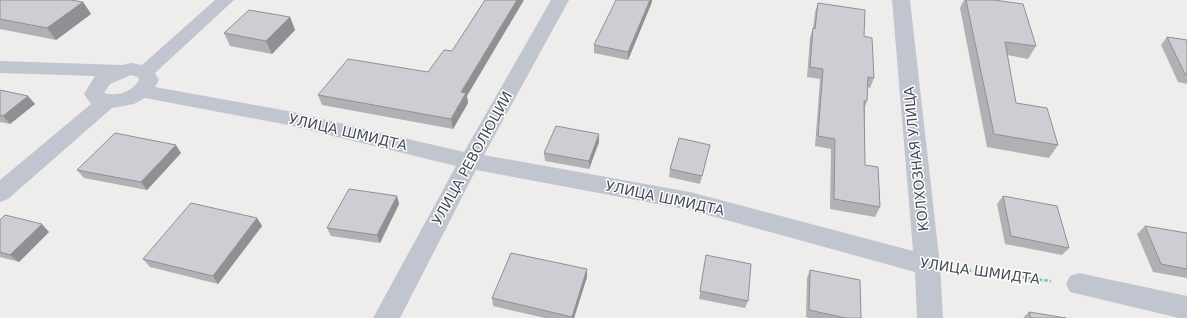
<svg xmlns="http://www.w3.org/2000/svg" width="1187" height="318" font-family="'DejaVu Sans',sans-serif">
<rect width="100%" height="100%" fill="#efedec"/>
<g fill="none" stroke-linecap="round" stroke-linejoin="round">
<polyline stroke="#7bc2b0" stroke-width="2.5" stroke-dasharray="3.5 2" stroke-linecap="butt" points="957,269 1051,281"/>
<g fill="#c1c5d0" fill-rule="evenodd">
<path d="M215,0H234L155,73L159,80L155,87L288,111L464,152L551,0H569L484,155L690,192L913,251L892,0H910L940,265L943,318H917L915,272L690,210L476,170L400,318H373L456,166L288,125L145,98L134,104L112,108L8,199L0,202V180L91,104L84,94L95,76L0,73V61L122,65L131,63L142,65ZM131,75L138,77L139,80C132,92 117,97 104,93L110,84Z"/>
<polygon points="1079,273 1187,296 1187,318 1179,318 1070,292 1066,284 1070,276"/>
</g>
</g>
<g fill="#b0b0b5">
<polygon points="0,0 83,2 91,14 56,40 0,29"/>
<polygon points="964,0 994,0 1036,46 1028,59 1007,55 1016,103 1058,145 1049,158 987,147 960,8"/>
<polygon points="652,2 628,60 594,53 594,45"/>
<polygon points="818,3 864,36 874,78 870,88 868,87 867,101 865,107 865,165 880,207 875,217 830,209 831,149 815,146 820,79 807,77 810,38 813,28 815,12"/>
<polygon points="290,17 295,30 272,54 230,46 224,33"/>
<polygon points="1167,37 1187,40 1187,84 1178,82 1161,45"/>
<polygon points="428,72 467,96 468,103 453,129 322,105 318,95"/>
<polygon points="0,90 28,96 35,104 10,124 0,122"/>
<polygon points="599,134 599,142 589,169 545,161 544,153"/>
<polygon points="181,153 147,190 84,178 77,170"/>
<polygon points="708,153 700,184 669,177 670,169"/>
<polygon points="397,196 399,204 380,243 331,236 327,228"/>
<polygon points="1003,196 1069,248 1062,255 1005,244 997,204"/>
<polygon points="257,218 262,226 218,284 150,267 143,259"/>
<polygon points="0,220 49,232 19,262 0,257"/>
<polygon points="1145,226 1187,233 1187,278 1153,272 1137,234"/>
<polygon points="706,255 748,301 745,308 699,299"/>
<polygon points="587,269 587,277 574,318 545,318 493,306 492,298"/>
<polygon points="810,270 861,318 809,318 806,317 807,278"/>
<polygon points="1029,312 1066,318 1023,318"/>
</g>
<g fill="#909094">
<polygon points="517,0 524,0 467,96 468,103 453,129 451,119 461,92"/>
<polygon points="650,0 652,0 652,2 628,60 628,52"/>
<polygon points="83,2 91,14 56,40 47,28"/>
<polygon points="290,17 295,30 272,54 266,41"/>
<polygon points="28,96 35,104 10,124 3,116"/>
<polygon points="599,134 599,142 589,169 589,161"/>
<polygon points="176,145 181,153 147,190 141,182"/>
<polygon points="397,196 399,204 380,243 377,235"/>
<polygon points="257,218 262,226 218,284 213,276"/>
<polygon points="42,224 49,232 19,262 10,255"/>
<polygon points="587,269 587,277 574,318 572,318"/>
</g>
<g fill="#cdcdd3" stroke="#909094">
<polygon points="0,0 71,0 83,2 47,28 0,19"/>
<polygon points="485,0 517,0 461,92 466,93 451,119 318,95 348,59 428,72 444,50 452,51"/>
<polygon points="616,0 650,0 628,52 594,45"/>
<polygon points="966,0 994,0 1023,4 1036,46 1005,42 1016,103 1047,108 1058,145 994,134"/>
<polygon points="818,3 865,10 864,36 872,38 874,78 868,77 867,101 864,101 865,165 878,167 880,207 834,199 835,139 818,136 823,69 810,67 813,28 815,29"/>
<polygon points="249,10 290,17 266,41 224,33"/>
<polygon points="1167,37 1187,40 1187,75 1185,74"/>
<polygon points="0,90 28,96 3,116 0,115"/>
<polygon points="556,126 599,134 589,161 544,153"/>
<polygon points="115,133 176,145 141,182 77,170"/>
<polygon points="679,138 710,145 702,176 670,169"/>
<polygon points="349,189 397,196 377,235 327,228"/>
<polygon points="1003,196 1057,206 1069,248 1011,236"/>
<polygon points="191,203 257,218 213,276 143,259"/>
<polygon points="5,215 42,224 10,255 0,252 0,220"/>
<polygon points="1145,226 1187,233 1187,269 1161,264"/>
<polygon points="511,253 587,269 572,317 492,298"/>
<polygon points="706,255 751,264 748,301 700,291"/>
<polygon points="810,270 860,280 861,318 846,318 809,310"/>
<polygon points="1029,312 1066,318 1031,318"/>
</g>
<g text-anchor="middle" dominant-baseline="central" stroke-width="3" stroke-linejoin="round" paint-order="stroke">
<g font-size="14" fill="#474c57" stroke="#fff">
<text transform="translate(348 132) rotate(13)">УЛИЦА ШМИДТА</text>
<text transform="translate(472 158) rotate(-61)">УЛИЦА РЕВОЛЮЦИИ</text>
<text transform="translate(916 159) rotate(-96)">КОЛХОЗНАЯ УЛИЦА</text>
<text transform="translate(665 198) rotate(12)">УЛИЦА ШМИДТА</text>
<text transform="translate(980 271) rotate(8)">УЛИЦА ШМИДТА</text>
</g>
</g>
</svg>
